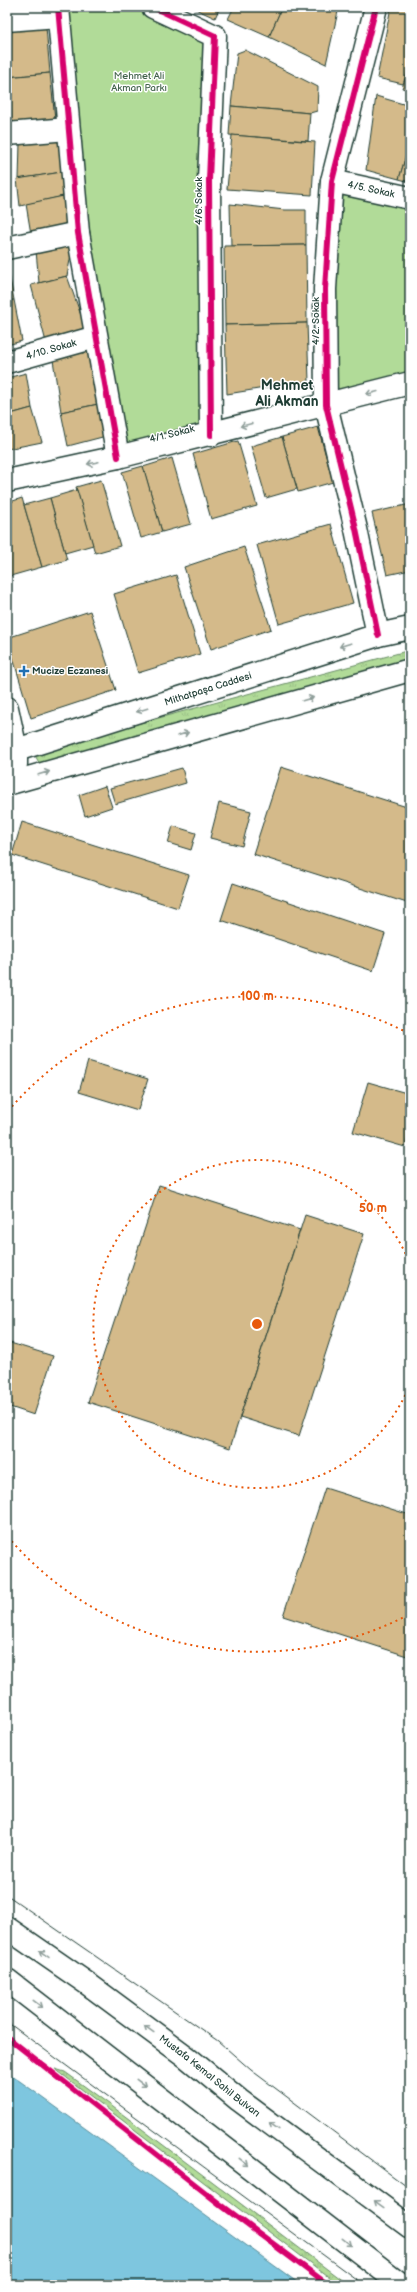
<svg xmlns="http://www.w3.org/2000/svg" width="417" height="2292" font-family="'Balsamiq Sans',sans-serif">
<defs>
<pattern id="grass-tufts" width="24" height="20" patternUnits="userSpaceOnUse"><rect width="24" height="20" fill="#b1db98"/><path d="M3 7l-1-3M5 7V3M7 7l1-3M15 17l-1-3M17 17v-4M19 17l1-3" fill="none" stroke="#98bd84"/></pattern>
</defs>
<rect width="100%" height="100%" fill="#fff"/>
<filter id="ink" filterUnits="userSpaceOnUse"><feTurbulence type="fractalNoise" baseFrequency=".025" numOctaves="2"/><feDisplacementMap in="SourceGraphic" scale="8" xChannelSelector="R" yChannelSelector="G"/><feConvolveMatrix kernelMatrix="1 2 1 2 8 2 1 2 1" color-interpolation-filters="sRGB"/></filter>
<g filter="url(#ink)">
<g fill="url(#grass-tufts)" stroke="#688c66">
<polygon points="410,650 410,664 41,766 33,752"/>
<polygon points="55,2069 65,2072 113,2107 348,2285 339,2285"/>
</g>
<g fill="#b1db98" stroke="#688c66">
<polygon points="58,7 153,7 215,36 211,435 118,457"/>
<polygon points="332,181 410,198 410,383 326,405"/>
</g>
<polygon fill="#7ec6df" stroke="#588f9b" points="7,2072 42,2097 301,2285 7,2285"/>
<g fill="#d4ba8a" stroke="#1f3d34">
<polygon points="191,7 220,7 215,18"/>
<polygon points="234,7 282,7 269,37 228,19"/>
<polygon points="282,7 339,7 326,64 269,37"/>
<polygon points="391,7 410,7 410,66 403,84 377,78"/>
<polygon points="46,27 50,73 7,77 7,30"/>
<polygon points="245,50 318,87 317,111 310,113 231,106 237,53"/>
<polygon points="410,66 410,90 402,88"/>
<polygon points="50,73 55,119 12,123 7,77"/>
<polygon points="376,96 410,106 410,142 399,179 366,170"/>
<polygon points="231,106 310,113 308,141 229,135"/>
<polygon points="232,135 315,142 312,195 227,189"/>
<polygon points="58,139 62,172 19,179 20,143"/>
<polygon points="410,142 410,182 399,179"/>
<polygon points="62,172 68,195 20,206 17,179"/>
<polygon points="68,195 74,228 31,234 26,204"/>
<polygon points="230,204 285,210 306,210 306,245 231,246"/>
<polygon points="73,244 67,276 39,283 36,251"/>
<polygon points="306,245 307,323 225,325 224,246"/>
<polygon points="7,262 14,300 7,301"/>
<polygon points="67,276 87,332 46,342 31,285"/>
<polygon points="14,300 22,341 7,345 7,301"/>
<polygon points="307,323 309,381 227,394 225,325"/>
<polygon points="94,349 103,403 61,412 53,360"/>
<polygon points="26,373 32,408 7,415 7,378"/>
<polygon points="103,403 110,435 68,446 61,412"/>
<polygon points="32,408 42,442 7,449 7,415"/>
<polygon points="318,427 333,482 298,492 282,437"/>
<polygon points="282,437 297,489 266,498 251,446"/>
<polygon points="238,441 257,506 211,519 193,454"/>
<polygon points="172,458 191,524 162,532 143,467"/>
<polygon points="143,466 162,532 141,538 122,472"/>
<polygon points="101,480 120,546 95,553 76,487"/>
<polygon points="77,490 93,545 65,553 50,498"/>
<polygon points="22,498 42,567 7,577 7,503"/>
<polygon points="50,498 67,560 42,567 24,505"/>
<polygon points="410,504 410,570 387,575 372,513"/>
<polygon points="331,524 353,603 279,624 257,545"/>
<polygon points="244,547 271,629 211,649 184,567"/>
<polygon points="176,575 200,654 138,673 114,594"/>
<polygon points="90,611 116,690 31,718 7,638"/>
<polygon points="281,767 410,808 410,904 253,854"/>
<polygon points="182,768 186,783 115,804 110,788"/>
<polygon points="105,786 112,807 85,816 79,795"/>
<polygon points="219,803 251,811 242,846 210,838"/>
<polygon points="22,822 189,875 178,908 12,855"/>
<polygon points="173,826 196,833 191,850 168,843"/>
<polygon points="233,883 385,934 373,971 221,920"/>
<polygon points="88,1061 148,1079 138,1110 79,1092"/>
<polygon points="368,1082 410,1094 410,1130 405,1147 353,1132"/>
<polygon points="159,1185 300,1230 230,1448 88,1402"/>
<polygon points="305,1215 364,1234 299,1436 240,1417"/>
<polygon points="7,1342 53,1356 34,1415 7,1406"/>
<polygon points="325,1488 410,1515 410,1657 283,1616"/>
</g>
<g fill="none" stroke-linecap="round" stroke-linejoin="round">
<g stroke="#1f3d34" stroke-width="25">
<g id="street">
<polyline points="58,7 78,233 118,457"/>
<polyline points="153,7 215,36 209,180 211,435"/>
<polyline points="376,7 332,181 325,289 326,405 356,529 378,635"/>
<polyline points="7,20 58,16"/>
<polyline points="7,134 68,129"/>
<path id="s1" d="M332,181L410,198"/>
<polyline points="7,248 78,233"/>
<path id="s2" d="M7,362L96,337"/>
<polyline points="7,481 118,457 410,383"/>
</g>
</g>
<g stroke="#1f3d34" stroke-width="25">
<g id="primary">
<polyline points="7,708 16,750 16,764"/>
<path id="s3" d="M7,753L378,635L410,628"/>
<polyline points="7,784 410,670"/>
<path id="s4" d="M7,1928L88,1984L188,2058L239,2100L410,2227"/>
<polyline points="7,1980 402,2285"/>
</g>
</g>
<use href="#street" stroke="#fff" stroke-width="22"/>
<use href="#primary" stroke="#fff" stroke-width="22"/>
<g stroke="#1f3d34" stroke-width="1">
<polyline points="7,1895 218,2041 251,2070 410,2189"/>
<polyline points="7,2022 364,2285"/>
</g>
<g stroke="#fff" stroke-width="8">
<g id="cycleway">
<polyline points="58,7 78,233 118,457"/>
<polyline points="153,7 215,36 209,180 211,435"/>
<polyline points="376,7 332,181 325,289 326,405 356,529 378,635"/>
<polyline points="7,2037 221,2205 328,2285"/>
</g>
</g>
<use href="#cycleway" stroke="#d6006c" stroke-width="6"/>
</g>
<defs><path id="oneway-shaft" d="M-6 0H5M1.5-3L5.5 0L1.5 3" fill="none" stroke-width="1.6" stroke-linecap="round" stroke-linejoin="round"/></defs>
<g stroke="#8f9e9a">
<use href="#oneway-shaft" transform="translate(372 393) rotate(166)"/>
<use href="#oneway-shaft" transform="translate(246 425) rotate(166)"/>
<use href="#oneway-shaft" transform="translate(93 463) rotate(168)"/>
<use href="#oneway-shaft" transform="translate(345 645) rotate(162)"/>
<use href="#oneway-shaft" transform="translate(308 699) rotate(-16)"/>
<use href="#oneway-shaft" transform="translate(142 710) rotate(162)"/>
<use href="#oneway-shaft" transform="translate(183 734) rotate(-16)"/>
<use href="#oneway-shaft" transform="translate(44 773) rotate(-16)"/>
<use href="#oneway-shaft" transform="translate(44 1954) rotate(-145)"/>
<use href="#oneway-shaft" transform="translate(38 2004) rotate(37)"/>
<use href="#oneway-shaft" transform="translate(149 2029) rotate(-144)"/>
<use href="#oneway-shaft" transform="translate(141 2083) rotate(37)"/>
<use href="#oneway-shaft" transform="translate(274 2126) rotate(-144)"/>
<use href="#oneway-shaft" transform="translate(244 2162) rotate(38)"/>
<use href="#oneway-shaft" transform="translate(379 2204) rotate(-144)"/>
<use href="#oneway-shaft" transform="translate(347 2242) rotate(38)"/>
</g>
</g>
<g fill="none" stroke="#e8590c" stroke-width="2" stroke-dasharray="2 4">
<path d="M410 1384A164 164 0 1 1 410 1264"/>
<path d="M408 1615A328 328 0 0 1 8 1537M8 1111A328 328 0 0 1 408 1033"/>
</g>
<path fill="#1f6fb2" stroke="#fff" stroke-width="1.5" d="M22 665h4v4h4v4h-4v4h-4v-4h-4v-4h4z"/>
<g text-anchor="middle" dominant-baseline="central" stroke-width="3" stroke-linejoin="round" paint-order="stroke">
<g font-size="10" fill="#44644d" stroke="#fff">
<text x="139" y="76">Mehmet Ali<tspan x="139" dy="12">Akman Parkı</tspan></text>
</g>
<g font-size="10" fill="#1f3d34" stroke="#fff">
<text stroke="none"><textPath href="#s1" startOffset="40">4/5. Sokak</textPath></text>
<text transform="translate(199 201) rotate(-90)">4/6. Sokak</text>
<text transform="translate(316 321) rotate(-90)">4/2. Sokak</text>
<text stroke="none"><textPath href="#s2" startOffset="46">4/10. Sokak</textPath></text>
<text transform="translate(172 434) rotate(-14)">4/1. Sokak</text>
<text stroke="none"><textPath href="#s3" startOffset="211">Mithatpaşa Caddesi</textPath></text>
<text stroke="none"><textPath href="#s4" startOffset="251">Mustafa Kemal Sahil Bulvarı</textPath></text>
</g>
<g font-size="10" font-weight="bold" fill="#1f3d34" stroke="#fff" text-anchor="start">
<text x="32" y="671">Mucize Eczanesi</text>
</g>
<g font-size="14" font-weight="bold" fill="#1f3d34" stroke="#fff">
<text x="287" y="385">Mehmet<tspan x="287" dy="16">Ali Akman</tspan></text>
</g>
</g>
<circle cx="257" cy="1324" r="6" fill="#e8590c" stroke="#fff" stroke-width="2"/>
<g font-size="12" text-anchor="middle" font-weight="bold" fill="#e8590c" stroke="#fff" stroke-width="3" stroke-linejoin="round" paint-order="stroke">
<text x="257" y="1000">100 m</text>
<text x="373" y="1212">50 m</text>
</g>
<rect width="417" height="2292" fill="none" stroke="#fff" stroke-width="24"/>
<rect x="12" y="12" width="393" height="2268" fill="none" stroke="#1f3d34" stroke-width="1.5" filter="url(#ink)"/>
</svg>
